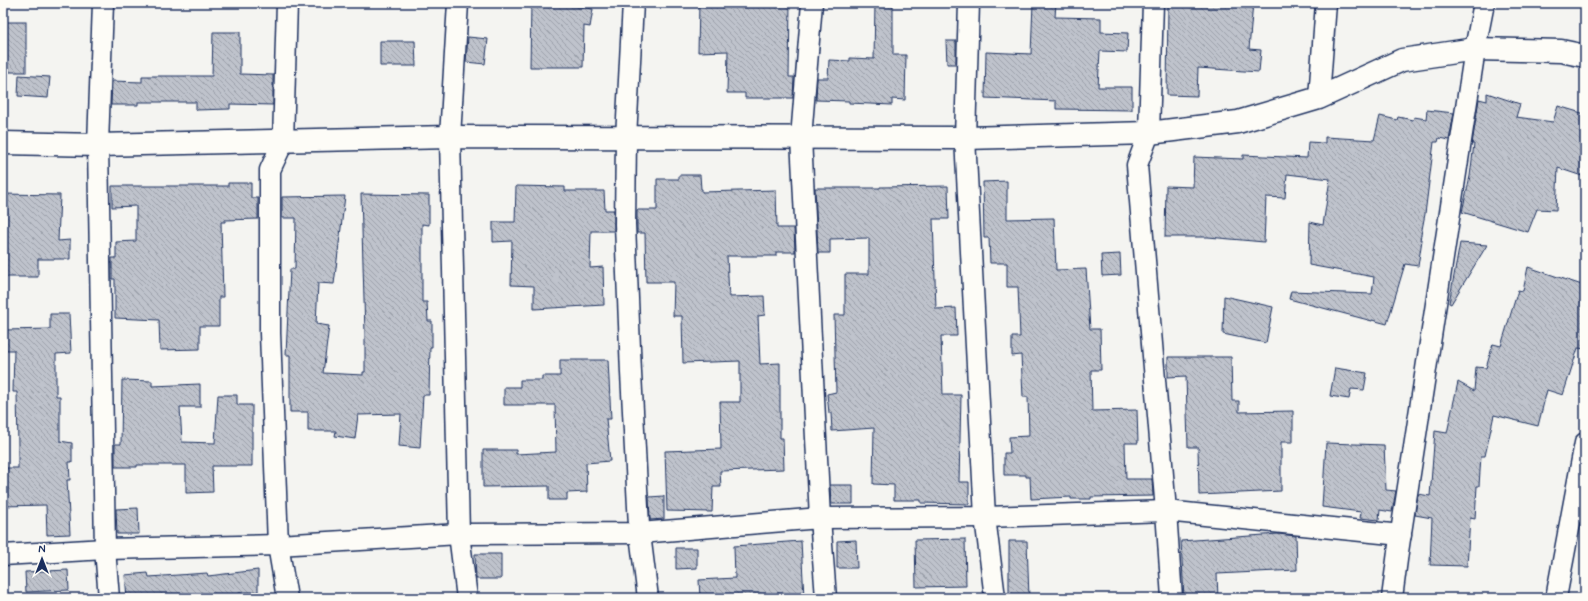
<svg xmlns="http://www.w3.org/2000/svg" width="1588" height="601" font-family="Mynerve,sans-serif">
<defs>
<pattern id="building-back-hatch" width="6" height="6" patternUnits="userSpaceOnUse"><rect width="6" height="6" fill="#bfc3cc"/><path d="M-1 5l2 2M0 0l6 6M5-1l2 2" fill="none" stroke="#9a9fa9"/></pattern>
</defs>
<rect width="100%" height="100%" fill="#f4f4f1"/>
<filter id="ink" filterUnits="userSpaceOnUse"><feTurbulence type="fractalNoise" baseFrequency=".025" numOctaves="2"/><feDisplacementMap in="SourceGraphic" scale="8" xChannelSelector="R" yChannelSelector="G"/><feConvolveMatrix kernelMatrix="1 2 1 2 8 2 1 2 1" color-interpolation-filters="sRGB"/></filter>
<g filter="url(#ink)">
<g fill="url(#building-back-hatch)" stroke="#1b2f5e">
<polygon points="531,3 551,3 593,9 590,27 584,26 583,67 530,67"/>
<polygon points="699,3 790,3 789,77 794,77 793,98 745,98 745,93 727,93 728,51 698,52"/>
<polygon points="875,3 893,3 893,55 906,55 905,100 892,99 892,105 849,103 849,101 816,100 817,78 828,78 829,60 850,61 850,58 874,59"/>
<polygon points="1033,3 1056,3 1055,17 1101,18 1101,32 1128,33 1127,52 1100,51 1098,87 1132,87 1132,110 1056,109 1056,101 985,98 986,52 1031,54"/>
<polygon points="1168,3 1253,3 1249,49 1261,50 1259,72 1198,68 1197,96 1167,95"/>
<rect x="3" y="22" width="23" height="50"/>
<polygon points="213,32 240,32 240,74 273,75 273,105 230,104 230,109 196,110 196,102 138,102 138,105 111,105 112,81 142,82 142,76 212,76"/>
<polygon points="468,37 488,39 485,64 466,62"/>
<polygon points="380,41 415,41 416,66 380,66"/>
<polygon points="946,41 956,41 956,64 947,64"/>
<polygon points="19,75 50,77 48,98 18,96"/>
<polygon points="1487,93 1520,104 1516,117 1553,122 1558,106 1585,114 1585,177 1558,168 1556,210 1537,209 1528,232 1462,212 1470,176 1474,144 1472,144 1479,99 1487,101"/>
<polygon points="1427,110 1454,113 1449,140 1439,138 1438,142 1434,142 1425,214 1420,240 1422,240 1418,266 1405,264 1387,324 1372,320 1372,321 1289,299 1291,291 1372,294 1374,277 1309,265 1310,222 1323,225 1330,179 1287,174 1285,198 1266,197 1264,242 1208,237 1165,237 1166,186 1193,187 1194,157 1243,159 1243,155 1307,158 1308,142 1325,143 1325,137 1374,140 1380,116 1397,120 1398,117 1413,120 1414,117 1426,119"/>
<polygon points="679,175 700,175 701,189 702,189 702,192 776,190 777,228 794,228 795,252 776,252 776,256 727,256 729,297 764,296 765,315 758,316 760,364 780,363 780,438 783,438 784,469 720,471 721,487 713,487 712,512 667,511 665,451 721,449 720,402 740,402 740,361 683,363 682,316 673,316 674,282 646,282 645,233 637,233 637,210 657,210 657,179 679,179"/>
<polygon points="1007,181 1007,219 1054,218 1056,270 1086,269 1090,329 1100,329 1101,370 1091,370 1092,411 1137,410 1138,443 1125,443 1126,479 1152,479 1153,496 1091,497 1091,499 1071,499 1071,497 1031,499 1030,477 1026,477 1026,475 1004,475 1004,453 1010,453 1009,437 1029,436 1028,397 1023,397 1021,355 1012,356 1012,337 1020,337 1018,287 1007,287 1007,263 990,263 989,238 984,238 983,182"/>
<polygon points="228,183 251,183 251,198 258,198 258,219 225,220 225,222 221,222 223,297 219,297 219,326 200,326 200,349 160,350 159,320 115,318 115,279 112,279 112,258 116,258 116,242 136,241 136,206 112,207 112,186 228,186"/>
<polygon points="516,186 565,187 565,191 604,191 605,210 614,210 614,231 591,231 590,268 603,267 604,305 534,309 534,286 511,285 512,241 493,242 493,222 515,222"/>
<polygon points="948,186 949,219 933,219 936,309 956,308 957,336 941,336 943,395 961,395 959,482 969,482 969,504 921,503 921,500 894,500 894,485 873,484 874,428 832,431 831,413 829,413 827,394 836,392 834,315 845,315 845,274 869,274 869,238 830,239 830,253 818,253 815,188 880,188 880,187"/>
<polygon points="3,194 60,195 58,241 70,240 70,259 38,259 38,277 3,277"/>
<polygon points="361,194 429,195 429,225 422,224 422,302 427,302 428,321 432,321 432,347 430,347 429,395 423,395 420,448 399,446 401,414 358,415 355,439 335,436 336,431 308,431 308,412 290,412 290,355 286,355 290,269 295,269 296,218 282,218 282,197 345,196 334,284 318,283 316,324 329,326 323,373 363,375 363,372 365,372 365,334"/>
<polygon points="1460,243 1487,245 1451,304 1449,303"/>
<polygon points="1120,254 1121,275 1102,276 1101,255"/>
<polygon points="1528,267 1585,286 1585,349 1578,348 1563,395 1547,390 1538,426 1494,415 1485,456 1481,456 1479,486 1477,486 1475,519 1470,518 1467,566 1430,565 1432,518 1415,515 1418,494 1430,496 1435,431 1447,433 1458,382 1474,391 1476,367 1486,368 1493,344 1501,346 1518,290 1523,291"/>
<polygon points="1224,296 1273,307 1266,343 1223,334"/>
<polygon points="50,314 69,314 71,353 56,354 56,396 60,396 60,441 72,443 72,462 69,462 70,480 67,480 70,534 47,535 46,505 3,506 3,468 18,468 18,447 17,392 13,392 14,350 5,350 5,330 50,329"/>
<polygon points="1168,357 1231,357 1232,401 1239,401 1239,412 1293,411 1293,442 1281,442 1281,491 1199,495 1198,447 1188,447 1186,376 1168,377"/>
<polygon points="560,360 608,360 611,419 606,419 610,461 586,463 587,492 567,493 567,500 549,500 549,486 483,487 483,450 516,450 516,454 556,452 555,405 504,405 504,387 520,387 520,380 542,380 542,376 560,376"/>
<polygon points="1335,368 1367,373 1364,390 1351,389 1349,399 1330,396"/>
<polygon points="122,380 152,381 152,386 200,384 200,407 180,407 182,442 215,443 218,395 237,395 237,405 252,405 252,466 212,466 213,492 186,493 186,465 137,465 137,467 115,467 115,444 121,444"/>
<polygon points="1326,443 1384,445 1386,490 1396,491 1392,512 1380,510 1379,520 1360,518 1361,512 1322,507"/>
<polygon points="830,485 853,485 853,504 831,504"/>
<polygon points="664,496 664,519 650,520 649,497"/>
<polygon points="138,508 139,534 117,534 116,509"/>
<polygon points="1278,534 1296,536 1297,570 1217,574 1218,598 1184,598 1181,541"/>
<polygon points="965,539 966,586 916,587 915,540"/>
<polygon points="856,540 857,568 837,568 837,541"/>
<polygon points="801,541 804,598 700,598 699,580 735,578 734,546"/>
<polygon points="1009,541 1027,541 1029,598 1009,598"/>
<polygon points="676,548 697,548 697,568 676,569"/>
<polygon points="475,554 501,554 501,579 476,579"/>
<polygon points="68,570 69,590 26,592 25,572"/>
<polygon points="258,570 258,592 240,592 240,598 162,598 162,595 127,598 125,575 148,573 149,577 207,573 208,576"/>
</g>
<g fill="none" stroke-linecap="round" stroke-linejoin="round">
<g stroke="#1b2f5e" stroke-width="23">
<g id="minor">
<polyline points="103,3 98,145 105,549 109,598"/>
<polyline points="458,3 450,137 459,534 467,598"/>
<polyline points="633,3 626,138 625,224 631,373 639,526 648,598"/>
<polyline points="812,3 801,138 820,518 826,598"/>
<polyline points="969,3 965,138 985,517 995,598"/>
<polyline points="1153,3 1149,133 1137,165 1166,511 1172,598"/>
<polyline points="1319,98 1326,3"/>
<polyline points="3,555 105,549 278,545 459,534 640,533 820,518 985,517 1166,511 1401,535"/>
<polyline points="287,598 278,545 270,333 270,170 283,142 287,3"/>
<polyline points="1392,598 1398,552 1475,49 1484,3"/>
<polyline points="1556,598 1585,443"/>
</g>
</g>
<g stroke="#1b2f5e" stroke-width="25">
<polyline id="secondary" points="3,143 98,145 450,137 965,138 1149,133 1238,122 1319,98 1402,60 1475,49 1561,51 1585,56"/>
</g>
<use href="#minor" stroke="#fdfcf7" stroke-width="20"/>
<use href="#secondary" stroke="#fdfcf7" stroke-width="22"/>
</g>
</g>
<rect width="1588" height="601" fill="none" stroke="#fdfcf7" stroke-width="16"/>
<rect x="8" y="8" width="1572" height="585" fill="none" stroke="#1b2f5e" stroke-width="1.5" filter="url(#ink)"/>
<g transform="translate(42 559)" stroke="#fdfcf7" stroke-width="3" paint-order="stroke">
<path d="M0-3L7 15L0 10L-7 15Z" fill="#1b2f5e"/>
<text y="-6" font-size="11" font-weight="bold" text-anchor="middle" fill="#1b2f5e">N</text>
</g>
</svg>
